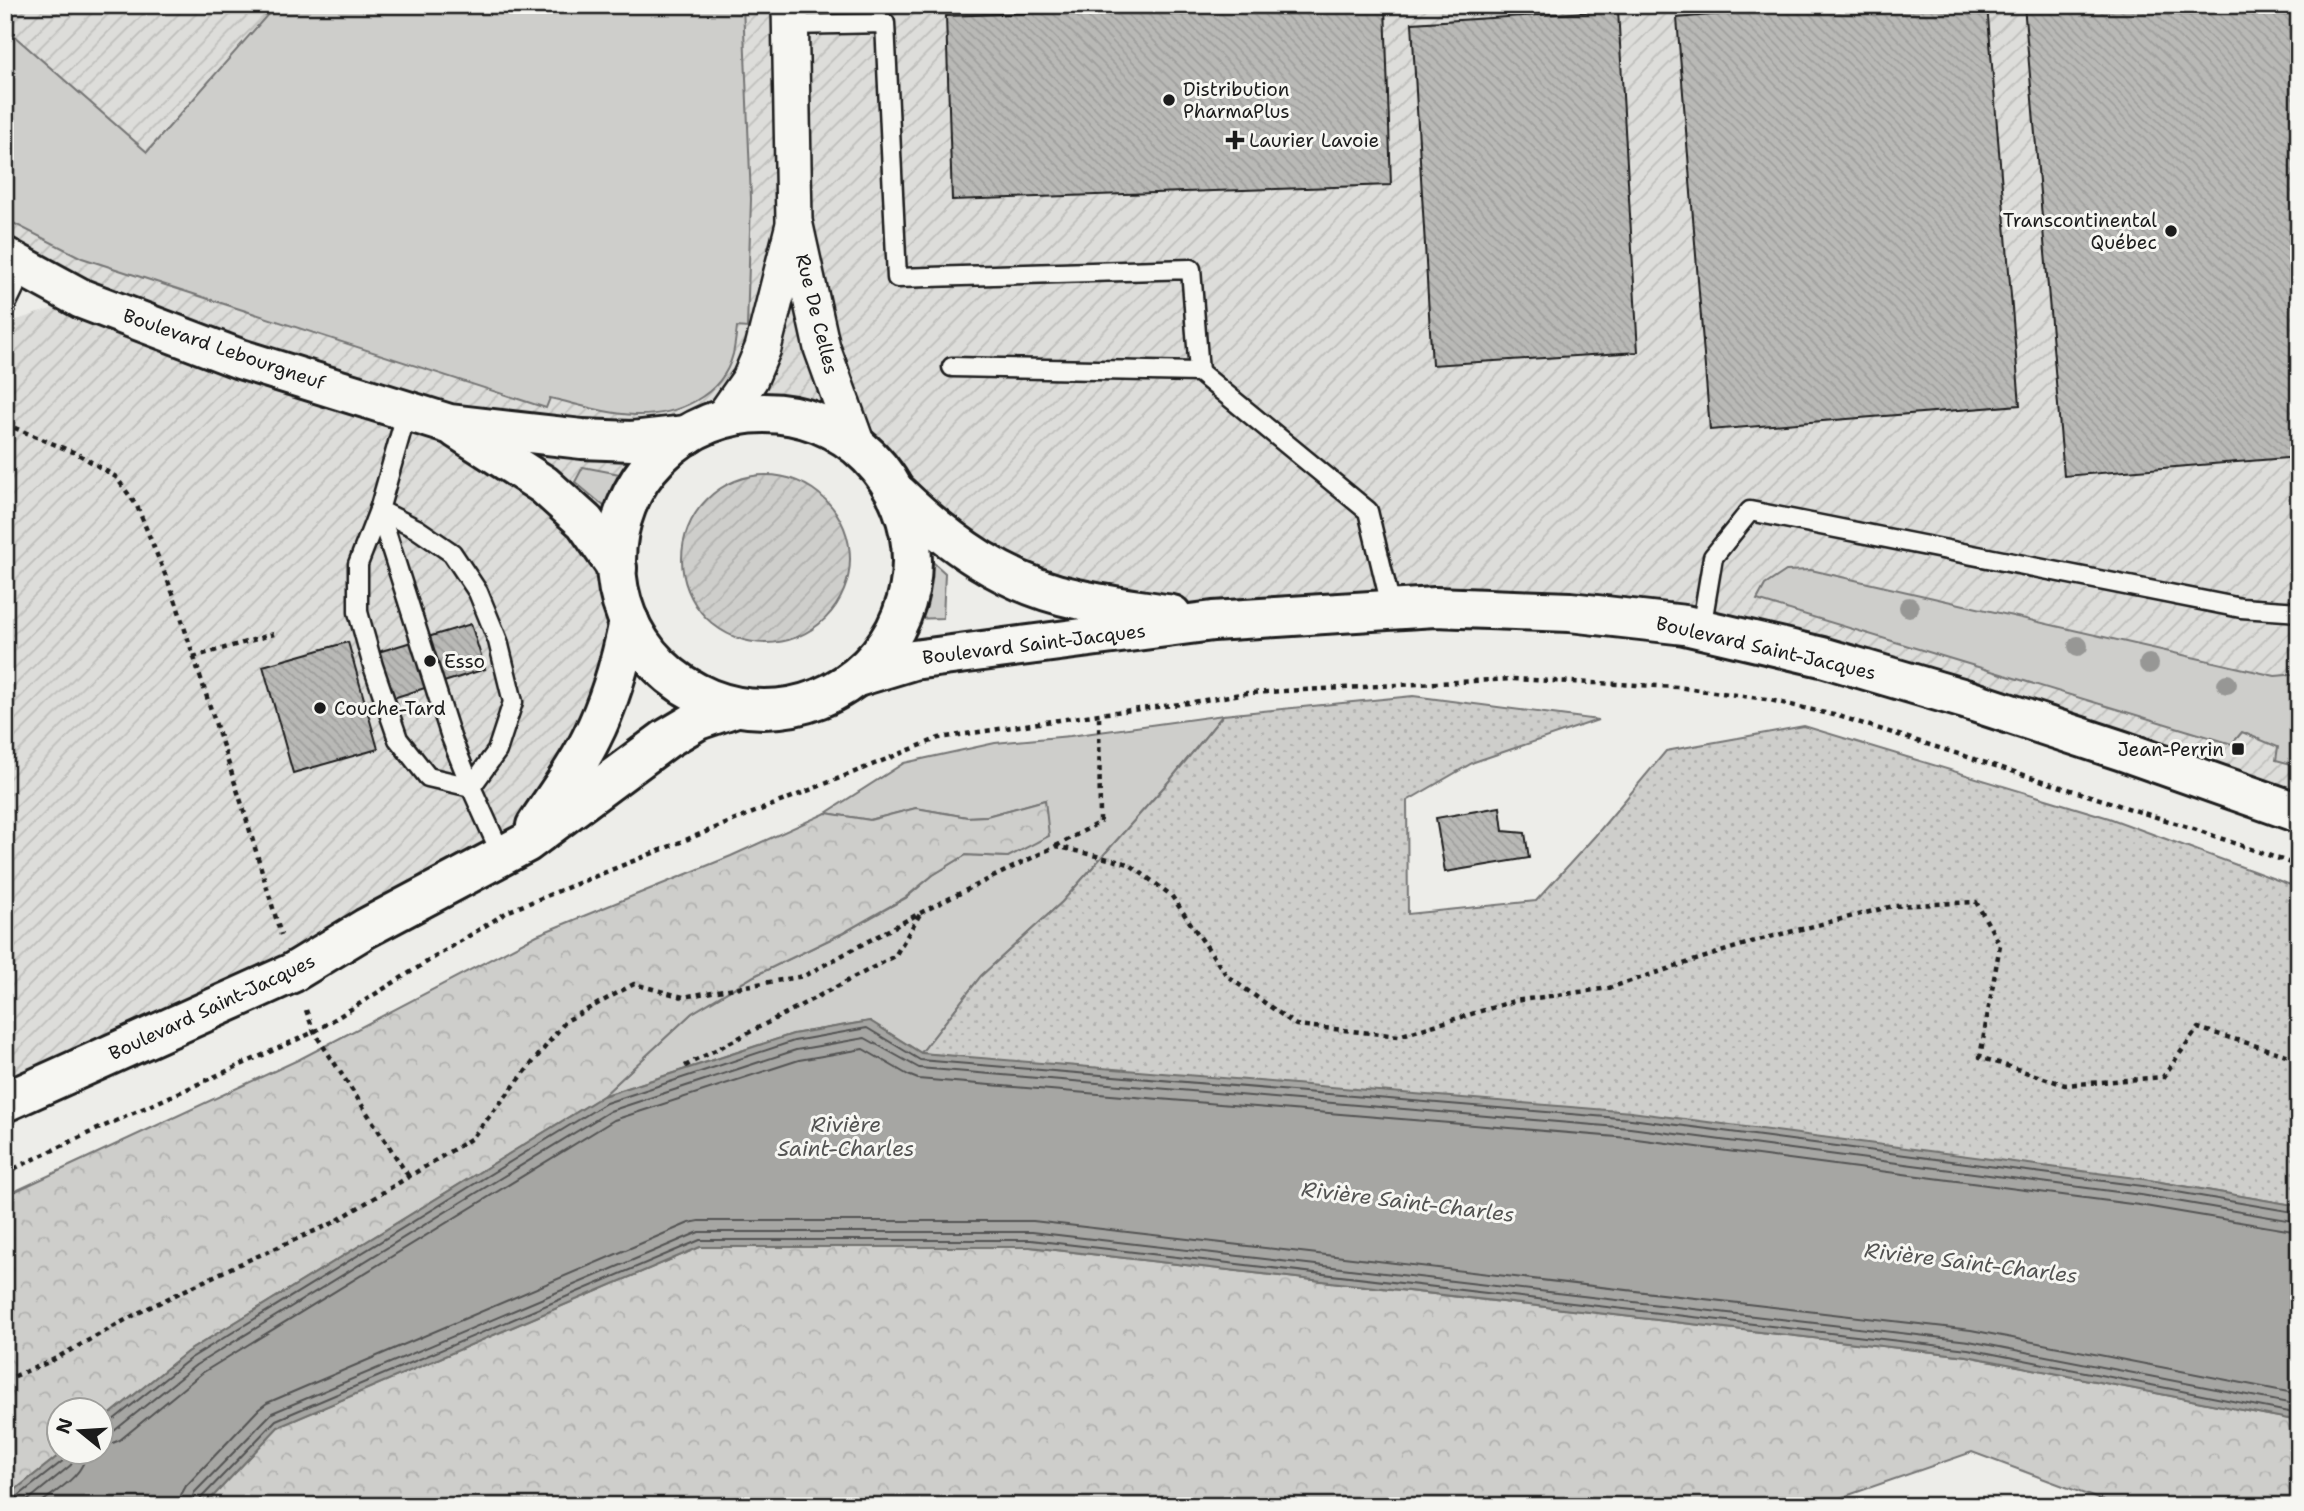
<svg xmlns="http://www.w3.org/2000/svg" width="2304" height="1511" font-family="'Shantell Sans',sans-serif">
<defs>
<pattern id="industrial-furrows" width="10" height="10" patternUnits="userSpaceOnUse" patternTransform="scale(1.75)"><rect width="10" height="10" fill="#ddddda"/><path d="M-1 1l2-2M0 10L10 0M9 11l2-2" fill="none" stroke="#bdbdba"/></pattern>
<pattern id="forest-crowns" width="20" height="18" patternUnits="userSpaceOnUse" patternTransform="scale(1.75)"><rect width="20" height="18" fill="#cececb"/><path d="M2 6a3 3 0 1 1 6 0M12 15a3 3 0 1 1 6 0" fill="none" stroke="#b0b0ae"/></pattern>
<pattern id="park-dots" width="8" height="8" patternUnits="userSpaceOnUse" patternTransform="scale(1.75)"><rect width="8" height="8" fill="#cececb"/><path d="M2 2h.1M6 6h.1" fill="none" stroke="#b0b0ae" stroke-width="1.8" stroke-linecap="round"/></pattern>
<pattern id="garden-furrows" width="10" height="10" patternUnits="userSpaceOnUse" patternTransform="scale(1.75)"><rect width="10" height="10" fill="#cececb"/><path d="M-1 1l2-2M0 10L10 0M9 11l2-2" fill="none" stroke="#b0b0ae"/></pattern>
<pattern id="building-back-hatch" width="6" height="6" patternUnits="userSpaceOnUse" patternTransform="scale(1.75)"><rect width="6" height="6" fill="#b9b9b6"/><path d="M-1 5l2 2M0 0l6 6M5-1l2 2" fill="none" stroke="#9e9e9c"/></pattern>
</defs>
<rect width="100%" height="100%" fill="#edede9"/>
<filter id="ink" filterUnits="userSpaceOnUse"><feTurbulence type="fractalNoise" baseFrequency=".0143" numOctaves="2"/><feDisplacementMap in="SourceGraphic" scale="14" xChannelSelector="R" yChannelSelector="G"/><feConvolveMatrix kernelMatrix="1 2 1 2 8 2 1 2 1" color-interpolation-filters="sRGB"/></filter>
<g filter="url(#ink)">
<polygon fill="url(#industrial-furrows)" points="5,5 2299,5 2299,813 1685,625 1213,621 1075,599 895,491 873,459 857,445 829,427 805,418 779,413 754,413 722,419 703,426 661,455 644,475 627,507 619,532 617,568 621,601 629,621 526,843 5,1102 5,324 81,299 5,258"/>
<g fill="#cececb" stroke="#757574" stroke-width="2">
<path d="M276,5H743L751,199L747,328L737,327C736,336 735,345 733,354C722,397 676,416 635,415C606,414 577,404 550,398L546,408L82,258L5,219V28L147,152Z"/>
<polygon points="583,467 630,476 611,512 575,482"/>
<polygon points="924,554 945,573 943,618 910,619 916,602"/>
<polygon points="1811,570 2275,676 2299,674 2299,766 2276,760 2278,747 2242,732 2232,744 1757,600 1765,585 1786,571"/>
<polygon points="1223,715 1171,779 1062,902 981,976 921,1053 870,1021 793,1034 603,1096 692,1013 754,976 841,934 906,898 933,875 966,855 1008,857 1045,800 987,816 967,817 916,808 870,820 826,813 904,763 995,743 1070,736"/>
</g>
<g fill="url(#forest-crowns)" stroke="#757574" stroke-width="2">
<polygon points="1045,800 1049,836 1008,857 966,855 933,875 906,897 841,934 754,976 692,1013 603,1096 187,1352 102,1421 102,1410 60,1410 60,1452 63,1452 5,1498 5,1196 300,1059 537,935 731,856 826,813 870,820 916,808 967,817 987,816"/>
<polygon points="700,1247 1030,1247 1967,1356 2299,1421 2299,1506 2117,1506 1972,1452 1817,1506 204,1506 278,1427"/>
</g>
<polygon fill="url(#park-dots)" stroke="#757574" stroke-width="2" points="1413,696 1598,720 1474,762 1407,801 1408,914 1536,901 1595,836 1666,751 1804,726 2109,818 2299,888 2299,1206 2143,1179 921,1053 981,976 1062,902 1171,779 1223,715"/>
<circle fill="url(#garden-furrows)" stroke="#757574" stroke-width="2" cx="766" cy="559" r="84"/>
<polygon fill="#a6a6a3" stroke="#6f6f6d" stroke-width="2" points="870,1021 921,1053 1631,1112 2143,1179 2299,1206 2299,1421 1967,1356 1030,1247 700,1247 278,1427 204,1506 5,1506 5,1498 63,1452 102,1452 102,1421 187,1352 603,1096 793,1034"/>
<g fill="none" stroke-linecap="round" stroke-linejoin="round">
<g stroke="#535352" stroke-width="2">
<polyline points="102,1425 108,1424 191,1358 606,1103 794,1041 867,1028 920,1060 1631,1119 2142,1186 2299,1213"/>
<polyline points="102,1434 114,1431 196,1365 610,1111 796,1050 865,1038 919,1068 1630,1128 2141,1195 2299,1222"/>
<polyline points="102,1445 110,1444 120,1440 202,1373 614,1120 799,1060 863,1049 908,1075 918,1079 1629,1138 2139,1205 2299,1232"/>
<polyline points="5,1503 12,1501 64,1460 67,1452"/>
<polyline points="21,1506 71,1465 76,1452"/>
<path d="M37,1506C55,1491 85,1476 86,1452"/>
<polyline points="180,1506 181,1495 186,1486 259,1409 267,1403 689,1223 699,1221 1033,1221 1971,1330 2299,1394"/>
<polyline points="190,1506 194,1493 272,1413 699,1232 1032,1232 1969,1341 2299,1405"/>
<polyline points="199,1506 201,1498 276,1420 700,1240 1031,1240 1968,1349 2299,1414"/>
</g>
</g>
<g fill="url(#building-back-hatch)" stroke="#1c1c1c" stroke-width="2">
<polygon points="1246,5 1385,5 1391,185 952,200 946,16"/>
<polygon points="1823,5 1987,5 2020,405 1710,430 1677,18"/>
<polygon points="2024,5 2299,5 2299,457 2064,476"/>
<polygon points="1618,10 1638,352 1432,365 1412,23"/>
<polygon points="471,624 485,669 390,699 375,653"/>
<polygon points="348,642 378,749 293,773 263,666"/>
<polygon points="1500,807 1503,831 1525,833 1529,858 1445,872 1436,818"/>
</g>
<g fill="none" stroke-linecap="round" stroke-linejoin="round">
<g stroke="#1c1c1c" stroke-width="23">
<g id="service">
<polyline points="790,25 885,23 897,278 1191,269 1199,372"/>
<polyline points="5,307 24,268"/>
<polyline points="952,367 1199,372 1368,511 1392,610"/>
<polyline points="407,411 379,510 417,529 452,553 478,592 498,641 513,702 497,751 471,787 502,856"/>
<polyline points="379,510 358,564 358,612 373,666 398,739 428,777 471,787"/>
<polyline points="379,510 451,737 471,787"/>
<polyline points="1701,629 1713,557 1750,511 2241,608 2299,612"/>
</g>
</g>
<g stroke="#1c1c1c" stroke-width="40">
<g id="minor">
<polyline points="790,5 794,221 822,348 857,445"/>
<polyline points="722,419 750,379 763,348 793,228"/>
</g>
</g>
<g stroke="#1c1c1c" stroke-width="44">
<g id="tertiary">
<path d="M536,826C554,798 576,770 591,739C610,702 621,662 629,621"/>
<polyline points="5,1102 292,973 366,928 526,843 666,739 698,720 736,707"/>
</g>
</g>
<g stroke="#1c1c1c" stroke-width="44">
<g id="secondary">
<polyline points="5,257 82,299 240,359 449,424 582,439 632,441 687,435"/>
<circle cx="764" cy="561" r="148"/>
<polyline points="457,429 544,485 585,522 617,568"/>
<path d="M898,494C949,543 1006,585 1077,599C1108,606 1141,610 1172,615"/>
<polyline points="857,677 913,660 1213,621 1435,607 1570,612 1685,625 1822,657 1965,699 2123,751 2299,813"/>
</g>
</g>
<g stroke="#1c1c1c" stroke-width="4.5" stroke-dasharray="5 5" stroke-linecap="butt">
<polyline points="5,424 78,454 116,477 137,506 174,596 244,811 281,935"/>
<polyline points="193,657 274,634"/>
<polyline points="1056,846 1100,822 1099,714"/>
<polyline points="306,1010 314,1032 409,1177"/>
<polyline points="685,1066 895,956 920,914"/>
<polyline points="5,1173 89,1133 314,1032 509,911 939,738 1099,714 1181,704 1247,693 1513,679 1677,687 1766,699 1842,717 2200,831 2299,866"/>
<polyline points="5,1380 49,1362 140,1312 235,1266 333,1223 472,1138 566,1021 634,984 683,997 804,976 920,913 1056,846 1129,864 1171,895 1227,976 1296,1025 1399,1036 1514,1001 1609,988 1758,940 1893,906 1976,902 2000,945 1980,1057 2065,1085 2163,1077 2198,1028 2299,1059"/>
</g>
<use href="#service" stroke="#f6f6f2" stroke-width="18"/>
<use href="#minor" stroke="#f6f6f2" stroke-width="35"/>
<use href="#tertiary" stroke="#f6f6f2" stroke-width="38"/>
<use href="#secondary" stroke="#f6f6f2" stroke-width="38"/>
</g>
<g fill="#979795">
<circle cx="1909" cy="607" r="10"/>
<circle cx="2078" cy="646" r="10"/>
<circle cx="2149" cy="664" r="10"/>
<circle cx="2227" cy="684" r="10"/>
</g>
</g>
<g fill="#1c1c1c" stroke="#f6f6f2" stroke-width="2.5">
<circle cx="1169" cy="100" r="7"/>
<path d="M1231.5 129.5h7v7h7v7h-7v7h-7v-7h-7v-7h7z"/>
<circle cx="2171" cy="231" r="7"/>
<circle cx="430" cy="661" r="7"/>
<circle cx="320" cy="708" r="7"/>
<rect x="2231" y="742" width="14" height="14" rx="3.5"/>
</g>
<g text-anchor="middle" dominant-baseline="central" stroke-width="6" stroke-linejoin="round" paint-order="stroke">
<g font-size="19" fill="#1c1c1c" stroke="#f6f6f2" text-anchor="start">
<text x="1183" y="89">Distribution<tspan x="1183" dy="22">PharmaPlus</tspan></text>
<text x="1249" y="140">Laurier Lavoie</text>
<text x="2157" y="220" text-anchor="end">Transcontinental<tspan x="2157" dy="22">Québec</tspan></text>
<text x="444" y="661">Esso</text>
<text x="334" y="708">Couche-Tard</text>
<text x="2224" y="749" text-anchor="end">Jean-Perrin</text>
</g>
<g font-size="19" fill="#1c1c1c" stroke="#f6f6f2">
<text transform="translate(817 314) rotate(76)">Rue De Celles</text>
<text transform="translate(224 349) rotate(19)">Boulevard Lebourgneuf</text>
<text transform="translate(1034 644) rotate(-7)">Boulevard Saint-Jacques</text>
<text transform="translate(1766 648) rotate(13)">Boulevard Saint-Jacques</text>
<text transform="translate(212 1007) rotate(-25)">Boulevard Saint-Jacques</text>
</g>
<g font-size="21" font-style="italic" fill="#535352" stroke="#f6f6f2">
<text x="846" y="1125">Rivière<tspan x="846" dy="24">Saint-Charles</tspan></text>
<text transform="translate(1408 1202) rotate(7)">Rivière Saint-Charles</text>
<text transform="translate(1971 1263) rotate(7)">Rivière Saint-Charles</text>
</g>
</g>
<rect width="2304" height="1511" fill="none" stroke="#f6f6f2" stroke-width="28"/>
<rect x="14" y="14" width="2276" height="1483" fill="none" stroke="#1c1c1c" stroke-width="2.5" filter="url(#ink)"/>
<g transform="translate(80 1431) rotate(288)"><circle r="33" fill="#f6f6f2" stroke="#9f9f9c" stroke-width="2"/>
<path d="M0-5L12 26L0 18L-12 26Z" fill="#1c1c1c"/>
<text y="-10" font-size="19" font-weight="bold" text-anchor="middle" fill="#1c1c1c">N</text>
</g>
</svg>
